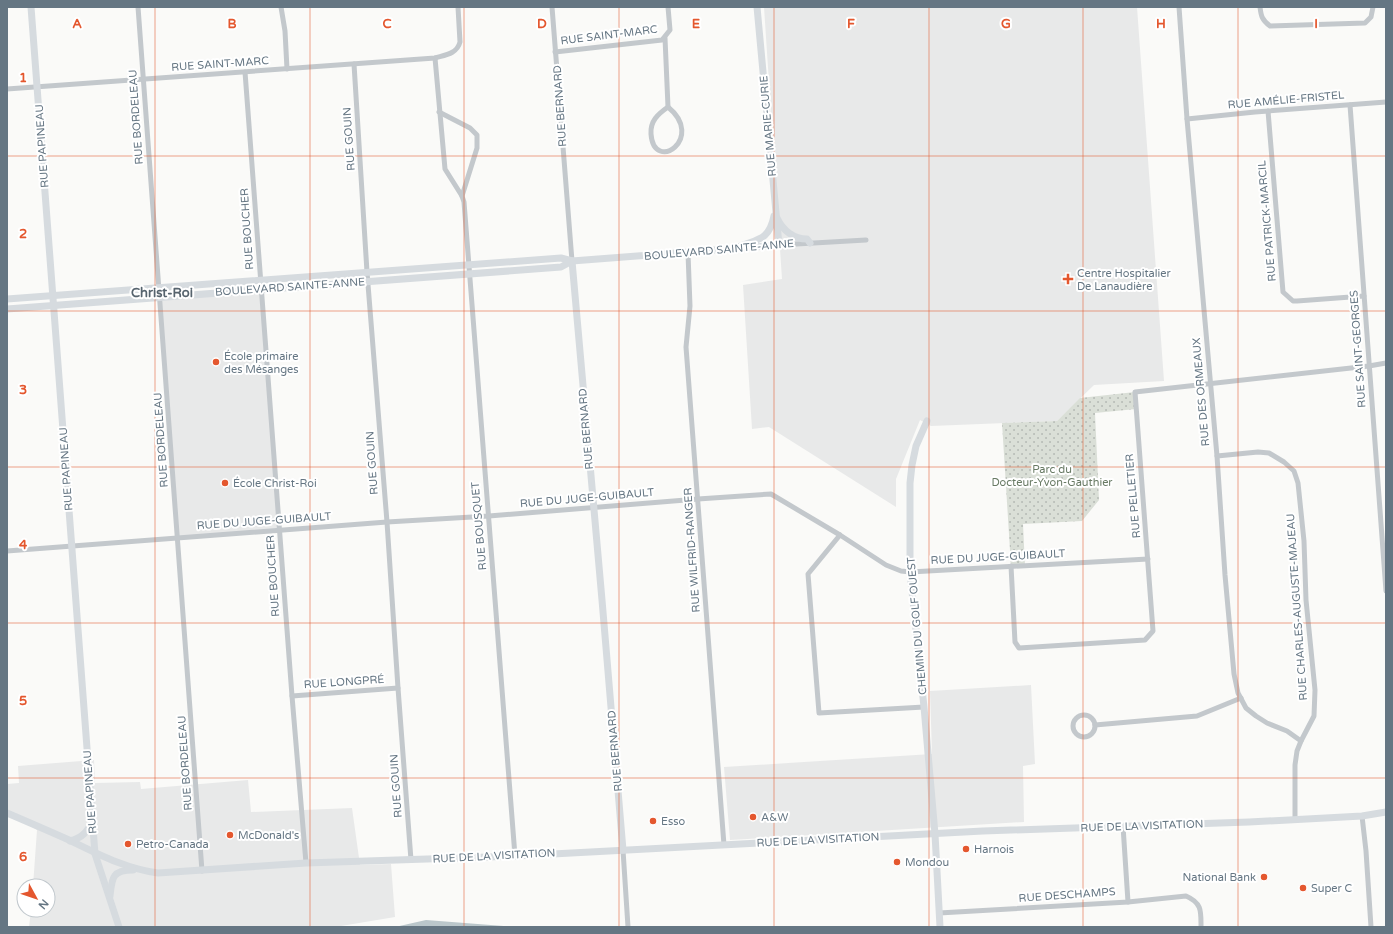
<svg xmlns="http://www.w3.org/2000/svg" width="1393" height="934" font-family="'Varela Round',sans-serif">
<defs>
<pattern id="park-dots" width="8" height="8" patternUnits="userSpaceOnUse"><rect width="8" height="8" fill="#dadfd7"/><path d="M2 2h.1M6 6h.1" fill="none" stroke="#b4b9b4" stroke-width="1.8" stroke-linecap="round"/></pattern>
</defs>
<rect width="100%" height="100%" fill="#fafaf8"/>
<g fill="#e8e9e9">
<polygon points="764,7 1137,7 1164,381 1094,385 1057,421 931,426 920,420 896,479 896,507 769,427 752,429 743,285 782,279"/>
<polygon points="262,289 280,530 178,538 160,298"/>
<polygon points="1031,685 1035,764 1023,766 1024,822 730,840 724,767 932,754 930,691"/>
<polygon points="94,760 95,783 140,782 141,789 248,780 251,812 352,808 360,865 391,864 395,917 335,927 29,927 31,910 48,910 48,886 33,886 37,830 7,810 7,784 19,783 18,766"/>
</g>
<polygon fill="url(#park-dots)" points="1135,392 1136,409 1095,413 1099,500 1082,521 1023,524 1025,566 1011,566 1002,423 1057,421 1080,398"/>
<polygon fill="#bbc7cb" points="426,920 518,927 395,927"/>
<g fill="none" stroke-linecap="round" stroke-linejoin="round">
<g stroke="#c3c8cc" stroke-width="5">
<polyline points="138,7 202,871"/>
<polyline points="281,7 285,31 287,69"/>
<polyline points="552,7 572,261"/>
<polyline points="1179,7 1187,119 1217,456 1225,575 1234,674 1238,693 1246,708 1256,716 1267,723 1287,731 1301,741"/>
<path d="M1260,7C1261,16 1262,20 1270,26L1365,23L1371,17L1373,7"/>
<polyline points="665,38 668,107"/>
<polyline points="555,52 662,40 670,30 668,7"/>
<polyline points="435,58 445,169 462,196 464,202 515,856"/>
<polyline points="354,64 367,272 387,522 398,688 411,860"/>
<polyline points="245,72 292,696 306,863"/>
<path d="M7,89L435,58C445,55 457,54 460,42L458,7"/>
<polyline points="1350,105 1386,591"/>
<path d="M668,107C706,138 654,174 651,134C650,121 658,114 668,107Z"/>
<polyline points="1268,111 1283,292 1293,301 1297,301 1364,296"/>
<polyline points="439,112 470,128 477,135 477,148 462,196"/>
<polyline points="1187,119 1255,112 1386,102"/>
<polyline points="779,245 866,240"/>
<polyline points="688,253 690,306 686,347 724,845"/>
<polyline points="1217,456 1258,452 1269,453 1284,462 1294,471 1298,483 1304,541 1306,600 1315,690 1314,716 1301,741 1297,751 1295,765 1295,820"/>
<polyline points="840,535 808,574 819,713 924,707"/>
<polyline points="7,551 387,522 489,516 698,499 771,494 840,535 886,565 901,571 910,572 1148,559"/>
<polyline points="1011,566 1015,642 1019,648 1145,640 1153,631 1135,392 1369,366 1386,363"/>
<polyline points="292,696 398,688"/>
<circle cx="1084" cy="726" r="11"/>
<polyline points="1095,725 1197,716 1241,698"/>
<polyline points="1362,816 1366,851 1371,927"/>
<polyline points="1123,826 1128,902"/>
<polyline points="623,850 628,927"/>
<path d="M939,913L1128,902L1186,896C1202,903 1201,911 1201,927"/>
</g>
<g stroke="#d6dbdf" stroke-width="7">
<polyline points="31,7 95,854 119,927"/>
<path d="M777,218C783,231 794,239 807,239L810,243"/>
<path d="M738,247C757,239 769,241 774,216"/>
<polyline points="572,261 602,600 623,850"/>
<polyline points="7,299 561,258 572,261 779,245 757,7"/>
<polyline points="7,309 561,267 572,261"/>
<polyline points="927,421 916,446 912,465 910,483 910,572 924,707 935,834 940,927"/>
<path d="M7,813C28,822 49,831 69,840C98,854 126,869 158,873L306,863L515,856L983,831L1249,822L1362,816L1386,812"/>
<path d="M70,841C82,838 87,832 92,822"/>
<path d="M110,896C112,878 112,870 133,870"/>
</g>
</g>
<path fill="none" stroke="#e4572e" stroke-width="1" stroke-opacity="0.55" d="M155,7V927M310,7V927M464,7V927M619,7V927M774,7V927M929,7V927M1083,7V927M1238,7V927M7,156H1386M7,311H1386M7,467H1386M7,623H1386M7,778H1386"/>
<g fill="#e4572e" stroke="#fff" stroke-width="1.5">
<path d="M1066 273h4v4h4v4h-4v4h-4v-4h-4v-4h4z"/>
<circle cx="216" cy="362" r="4"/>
<circle cx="225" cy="483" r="4"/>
<circle cx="753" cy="817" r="4"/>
<circle cx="653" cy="821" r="4"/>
<circle cx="230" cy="835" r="4"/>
<circle cx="128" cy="844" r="4"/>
<circle cx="966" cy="849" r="4"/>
<circle cx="897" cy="862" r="4"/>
<circle cx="1264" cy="877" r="4"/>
<circle cx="1303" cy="888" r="4"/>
</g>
<g text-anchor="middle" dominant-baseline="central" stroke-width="4" stroke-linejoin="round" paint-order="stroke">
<g font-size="11" fill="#657683" stroke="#fff">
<text transform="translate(609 35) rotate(-7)">RUE SAINT-MARC</text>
<text transform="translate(220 64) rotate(-4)">RUE SAINT-MARC</text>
<text transform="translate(1286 100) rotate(-5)">RUE AMÉLIE-FRISTEL</text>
<text transform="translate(560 106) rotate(-94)">RUE BERNARD</text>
<text transform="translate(136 117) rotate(-94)">RUE BORDELEAU</text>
<text transform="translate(768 126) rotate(-95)">RUE MARIE-CURIE</text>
<text transform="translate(349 139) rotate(-94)">RUE GOUIN</text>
<text transform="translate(42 146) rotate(-94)">RUE PAPINEAU</text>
<text transform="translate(1267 221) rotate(-95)">RUE PATRICK-MARCIL</text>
<text transform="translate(247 229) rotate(-94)">RUE BOUCHER</text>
<text transform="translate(719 250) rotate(-5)">BOULEVARD SAINTE-ANNE</text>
<text transform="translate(290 287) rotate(-4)">BOULEVARD SAINTE-ANNE</text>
<text transform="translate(1358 349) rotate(-94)">RUE SAINT-GEORGES</text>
<text transform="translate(1201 392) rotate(-95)">RUE DES ORMEAUX</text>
<text transform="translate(586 429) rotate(-95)">RUE BERNARD</text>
<text transform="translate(161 440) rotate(-94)">RUE BORDELEAU</text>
<text transform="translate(372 463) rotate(-94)">RUE GOUIN</text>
<text transform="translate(66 469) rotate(-94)">RUE PAPINEAU</text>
<text transform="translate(1133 496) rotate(-95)">RUE PELLETIER</text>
<text transform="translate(587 498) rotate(-5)">RUE DU JUGE-GUIBAULT</text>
<text transform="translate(264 521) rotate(-4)">RUE DU JUGE-GUIBAULT</text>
<text transform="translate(479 526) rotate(-95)">RUE BOUSQUET</text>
<text transform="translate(692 550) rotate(-94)">RUE WILFRID-RANGER</text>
<text transform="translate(998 557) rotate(-3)">RUE DU JUGE-GUIBAULT</text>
<text transform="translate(273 576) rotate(-94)">RUE BOUCHER</text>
<text transform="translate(1297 607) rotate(-94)">RUE CHARLES-AUGUSTE-MAJEAU</text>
<text transform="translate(917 626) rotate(-95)">CHEMIN DU GOLF OUEST</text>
<text transform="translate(344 682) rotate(-4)">RUE LONGPRÉ</text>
<text transform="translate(615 751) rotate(-95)">RUE BERNARD</text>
<text transform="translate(185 763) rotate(-94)">RUE BORDELEAU</text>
<text transform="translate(396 786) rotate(-94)">RUE GOUIN</text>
<text transform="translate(90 792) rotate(-94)">RUE PAPINEAU</text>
<text transform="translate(1142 826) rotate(-2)">RUE DE LA VISITATION</text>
<text transform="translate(818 840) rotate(-3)">RUE DE LA VISITATION</text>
<text transform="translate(494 856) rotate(-3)">RUE DE LA VISITATION</text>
<text transform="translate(1067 895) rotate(-4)">RUE DESCHAMPS</text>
</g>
<g font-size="11" fill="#657683" stroke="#fff" text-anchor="start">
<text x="1077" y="273">Centre Hospitalier<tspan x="1077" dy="13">De Lanaudière</tspan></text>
<text x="224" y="356">École primaire<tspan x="224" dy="13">des Mésanges</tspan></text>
<text x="233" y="483">École Christ-Roi</text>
<text x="761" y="817">A&amp;W</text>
<text x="661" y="821">Esso</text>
<text x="238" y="835">McDonald's</text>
<text x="136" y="844">Petro-Canada</text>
<text x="974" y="849">Harnois</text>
<text x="905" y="862">Mondou</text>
<text x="1256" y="877" text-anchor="end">National Bank</text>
<text x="1311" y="888">Super C</text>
</g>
<g font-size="11" fill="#687a64" stroke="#fff">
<text x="1052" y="469">Parc du<tspan x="1052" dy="13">Docteur-Yvon-Gauthier</tspan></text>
</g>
<g font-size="13" font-weight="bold" fill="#57646e" stroke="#fff">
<text x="162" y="293">Christ-Roi</text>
</g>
</g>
<g font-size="13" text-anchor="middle" font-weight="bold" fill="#e4572e" stroke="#fff" stroke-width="4" stroke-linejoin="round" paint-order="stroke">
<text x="77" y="28">A</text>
<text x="232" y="28">B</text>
<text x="387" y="28">C</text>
<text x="542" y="28">D</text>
<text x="696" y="28">E</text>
<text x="851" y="28">F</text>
<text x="1006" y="28">G</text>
<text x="1161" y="28">H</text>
<text x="1316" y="28">I</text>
<text x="23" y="82">1</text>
<text x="23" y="238">2</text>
<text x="23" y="394">3</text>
<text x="23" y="549">4</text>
<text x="23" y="705">5</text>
<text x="23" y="861">6</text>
</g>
<rect width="1393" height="934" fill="none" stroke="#657683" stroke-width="16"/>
<g transform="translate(36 898) rotate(130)"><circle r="19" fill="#ffffff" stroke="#c1c8cd"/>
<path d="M0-3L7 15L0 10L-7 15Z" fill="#e4572e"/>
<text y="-6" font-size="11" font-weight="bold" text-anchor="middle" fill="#657683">N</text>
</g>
</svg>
